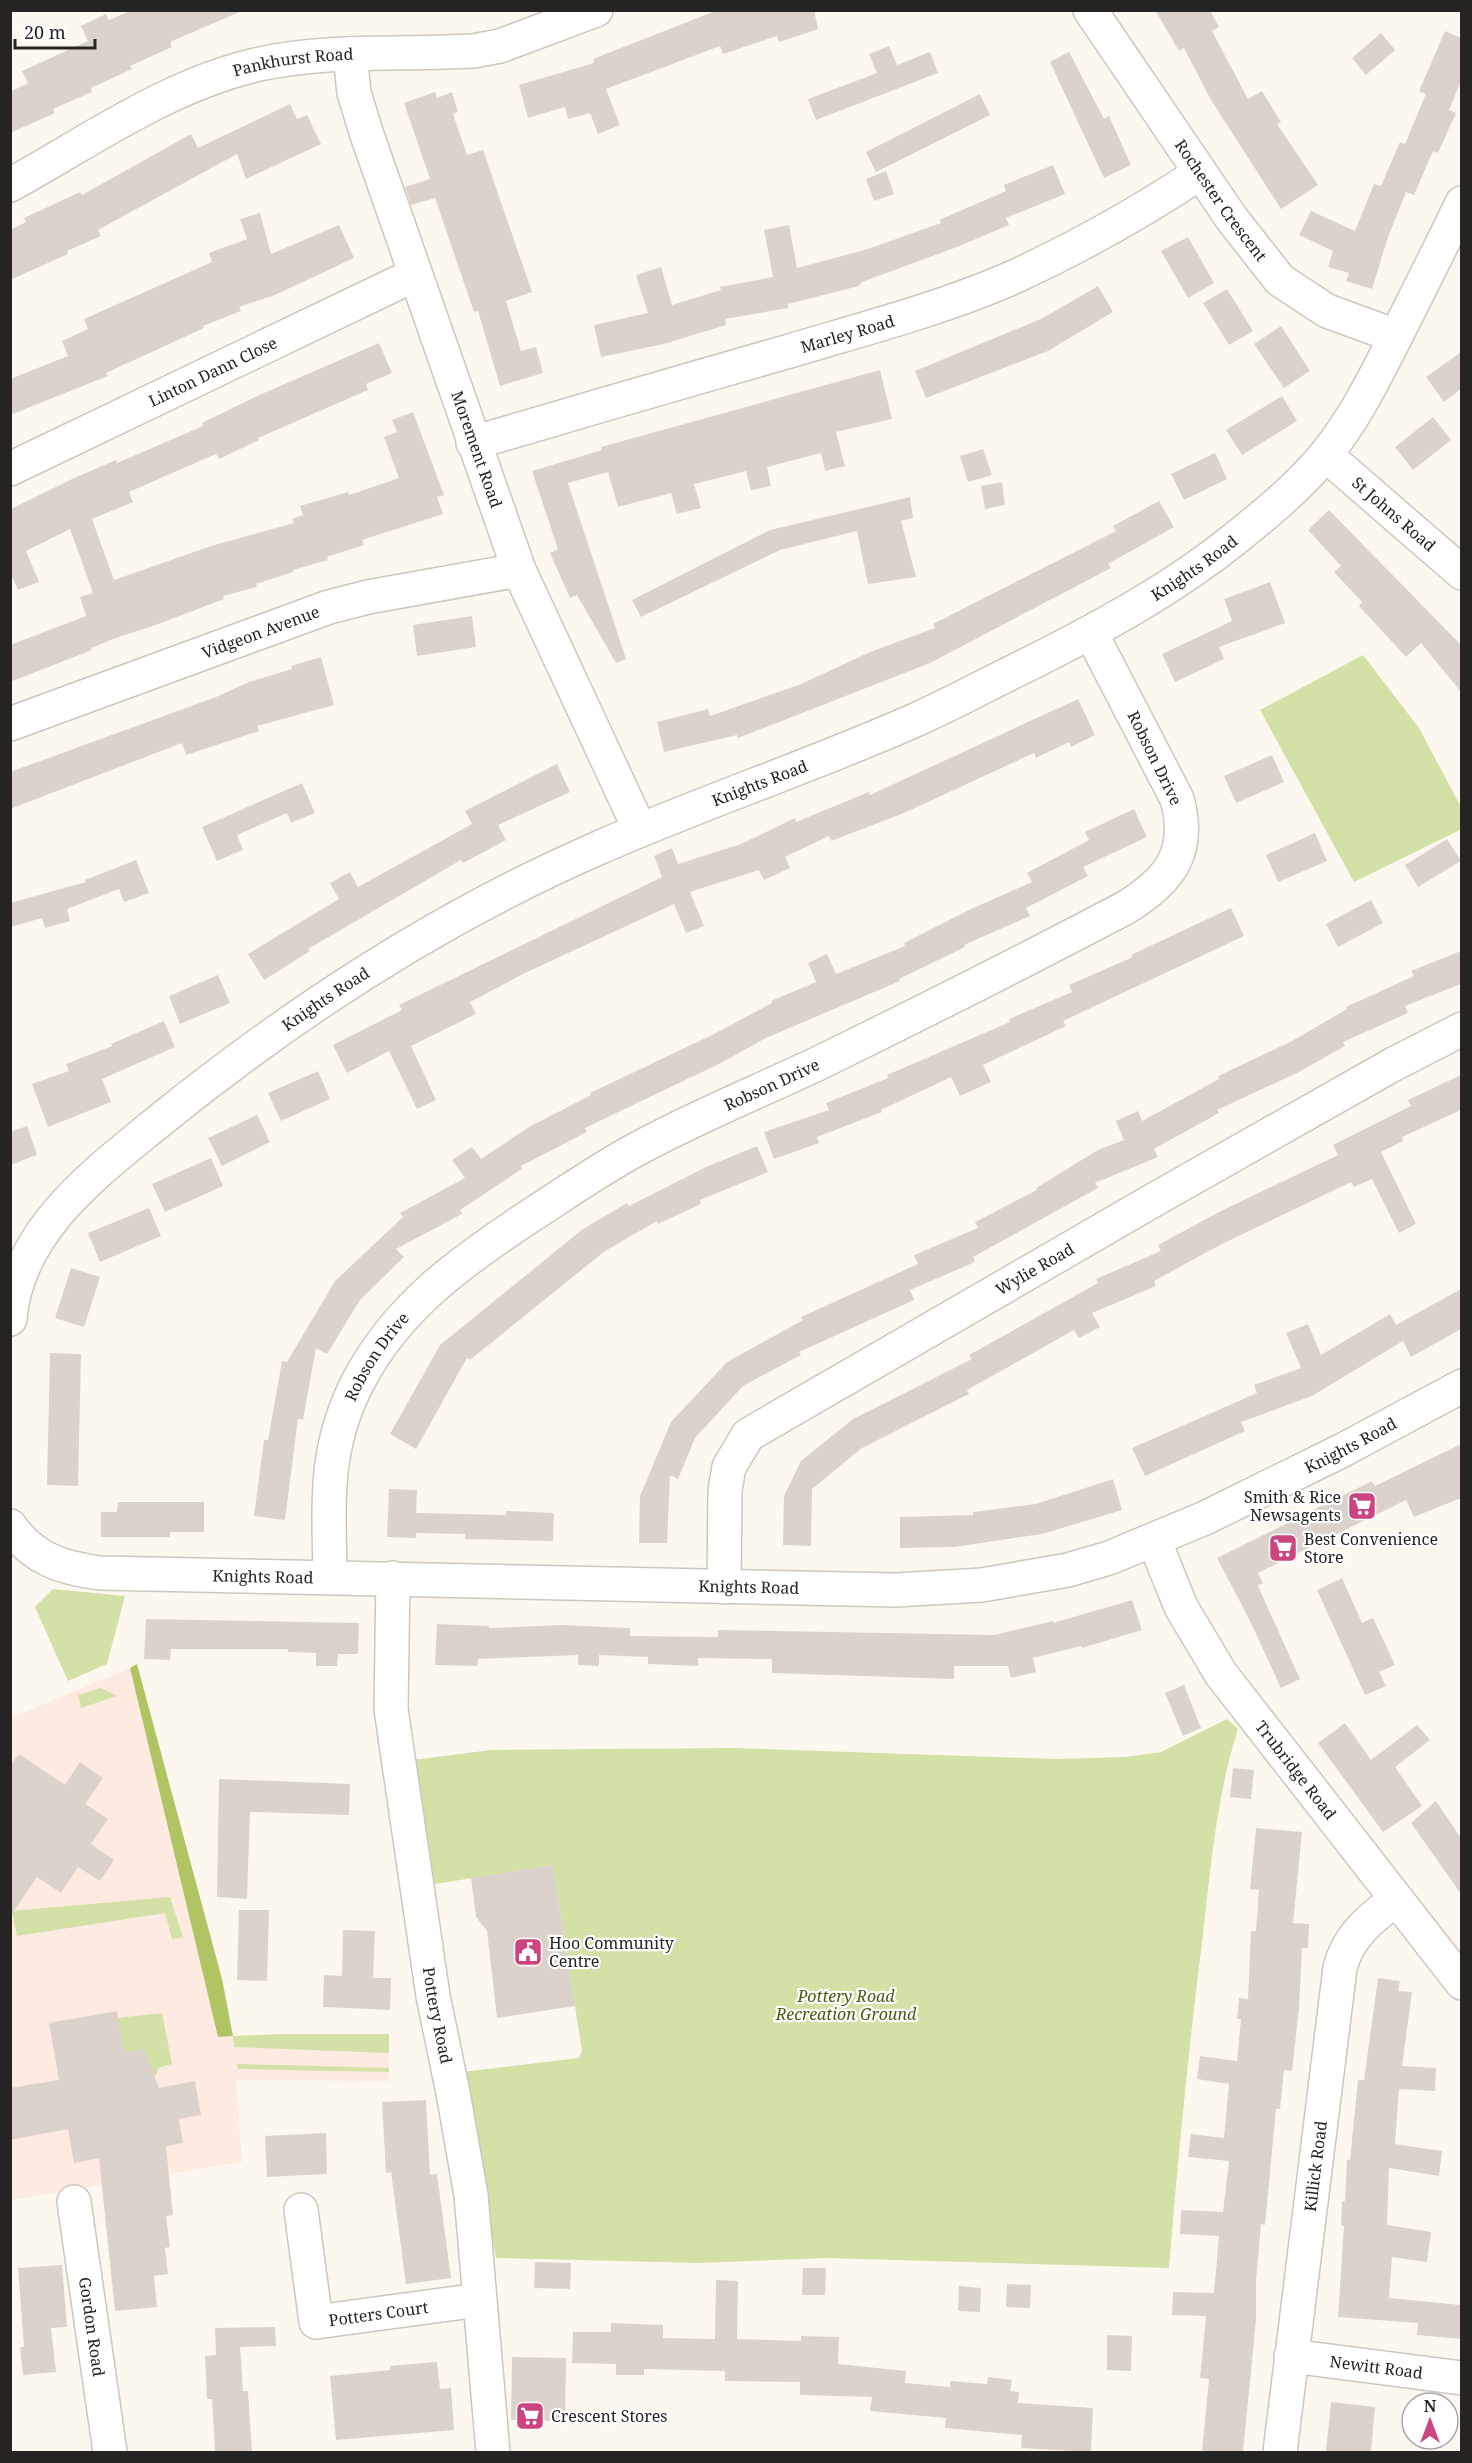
<svg xmlns="http://www.w3.org/2000/svg" width="1472" height="2463" font-family="'Noto Serif',serif">
<rect width="100%" height="100%" fill="#fdf8ef"/>
<polygon fill="#fdebe1" points="130,1668 218,2037 389,2034 389,2081 236,2080 242,2162 11,2200 11,1718"/>
<g fill="#d3e0a6">
<polygon points="1363,655 1419,728 1461,807 1462,829 1354,882 1260,710"/>
<polygon points="53,1589 125,1596 107,1664 68,1681 35,1607"/>
<polygon points="101,1688 117,1696 81,1708 78,1695"/>
<path d="M1227,1719L1238,1729C1217,1794 1211,1865 1203,1934C1189,2045 1178,2156 1169,2268L826,2258L699,2263L496,2258L462,2072L579,2058L582,2051L553,1865L435,1884L413,1760L491,1750L735,1748L1058,1759L1125,1757L1161,1752Z"/>
<polygon points="170,1897 183,1937 172,1939 165,1913 17,1936 12,1911"/>
<polygon points="162,2013 172,2064 158,2068 156,2076 124,2052 118,2018"/>
<polygon points="281,2034 389,2034 389,2053 234,2047 233,2036"/>
<polygon points="237,2064 389,2068 389,2072 238,2069"/>
</g>
<polygon fill="#b1c464" points="137,1664 222,1979 233,2036 218,2037 130,1668"/>
<g fill="#dbd3cb">
<polygon points="132,10 244,10 170,42 172,47 130,66 132,69 91,88 92,92 53,109 55,113 10,133 10,92 28,83 22,71 88,41 81,26 106,14 109,20"/>
<polygon points="718,10 814,10 818,29 779,42 777,36 723,54 720,46 606,89 620,125 598,134 590,113 568,119 565,107 528,118 519,85 594,63 593,59"/>
<polygon points="1155,10 1210,10 1219,27 1212,31 1248,99 1262,91 1281,122 1277,124 1318,185 1281,209 1211,100 1184,48 1179,51"/>
<polygon points="1445,31 1461,38 1461,81 1449,110 1456,113 1438,153 1433,151 1414,195 1406,192 1388,237 1372,289 1346,281 1349,273 1328,267 1333,251 1299,235 1311,211 1355,231 1374,184 1381,186 1400,142 1405,144 1426,94 1419,91"/>
<polygon points="1381,33 1395,50 1366,75 1352,58"/>
<polygon points="889,46 897,65 930,52 938,73 816,120 808,99 877,73 869,54"/>
<polygon points="1069,52 1104,119 1109,116 1131,165 1104,178 1050,62"/>
<polygon points="435,92 437,98 452,92 458,112 453,114 467,155 483,150 532,292 506,301 521,351 536,347 543,373 500,386 478,311 474,312 435,198 411,205 405,187 430,179 404,103"/>
<polygon points="980,94 990,115 876,172 866,152"/>
<polygon points="290,104 297,119 307,115 321,144 246,179 237,154 98,230 101,236 67,251 68,254 10,280 10,230 26,222 24,218 80,192 82,195 191,134 198,148"/>
<polygon points="1053,165 1065,194 1006,218 1009,225 957,247 862,282 859,286 788,304 788,308 725,319 726,325 664,344 601,357 594,325 648,313 636,275 661,267 672,305 721,290 720,287 773,277 764,230 789,225 797,268 868,249 941,223 939,220 1006,191 1004,185"/>
<polygon points="886,171 894,194 874,201 866,179"/>
<polygon points="260,213 271,254 339,225 354,258 275,295 239,307 241,311 203,326 204,328 106,373 108,376 10,415 10,379 68,356 62,341 88,329 84,319 212,262 209,253 247,239 240,219"/>
<polygon points="1188,237 1214,283 1188,298 1161,251"/>
<polygon points="1098,286 1113,312 1048,351 926,398 915,371 1043,318"/>
<polygon points="1227,289 1253,331 1229,345 1203,303"/>
<polygon points="1281,326 1310,371 1284,388 1254,344"/>
<polygon points="379,343 392,373 366,384 368,390 258,438 259,440 219,459 216,454 129,492 133,502 92,519 114,580 211,546 294,523 292,519 303,515 300,506 348,492 349,495 399,478 384,437 397,432 392,420 413,412 444,495 437,497 443,514 362,540 364,545 327,557 328,560 293,570 293,572 256,584 257,587 223,596 224,599 153,626 116,638 91,648 92,650 10,682 10,645 86,616 80,597 93,593 70,529 26,551 39,582 18,590 10,572 11,509 72,479 116,460 117,463 203,426 202,423 257,396"/>
<polygon points="1461,352 1461,389 1444,402 1426,377"/>
<polygon points="880,370 892,419 836,432 845,466 825,471 821,453 767,467 771,486 751,490 746,471 694,484 701,508 677,514 671,493 618,507 608,472 568,483 626,659 616,663 577,595 570,598 550,553 558,549 532,471 602,450 601,447"/>
<polygon points="1282,396 1297,421 1242,455 1226,430"/>
<polygon points="1433,417 1451,440 1413,470 1395,447"/>
<polygon points="983,449 992,475 968,482 960,456"/>
<polygon points="1215,453 1227,479 1184,500 1171,474"/>
<polygon points="1002,482 1005,505 985,509 981,486"/>
<polygon points="910,497 913,518 901,521 916,577 868,584 857,531 780,550 641,617 632,600 770,530"/>
<polygon points="1159,501 1174,527 1108,564 1111,568 930,663 738,738 737,735 664,752 657,722 708,709 710,716 801,684 870,652 935,628 933,624 1116,531 1113,526"/>
<polygon points="1329,510 1461,645 1461,692 1421,643 1406,657 1359,606 1362,602 1334,572 1341,566 1308,530"/>
<polygon points="1270,582 1285,623 1219,647 1224,659 1175,682 1162,654 1232,621 1224,599"/>
<polygon points="472,616 476,647 417,656 413,625"/>
<polygon points="321,657 334,705 257,726 259,731 186,755 182,743 10,809 10,772 216,697 249,682 292,669 291,666"/>
<polygon points="1078,699 1095,735 1071,747 1069,742 1036,758 1034,753 904,813 831,841 829,836 785,857 790,868 764,880 759,870 690,892 704,926 686,933 674,904 525,973 470,1002 476,1014 411,1046 436,1100 417,1109 389,1051 347,1073 333,1045 402,1010 399,1005 662,877 654,856 672,848 678,864 741,844 795,818 796,822 869,792 870,795"/>
<polygon points="1272,755 1284,782 1236,803 1224,776"/>
<polygon points="557,764 570,792 498,825 506,840 463,863 461,860 308,949 310,951 264,980 248,954 339,899 330,883 350,872 358,887 472,824 465,811"/>
<polygon points="302,783 315,813 291,823 287,813 237,835 243,850 217,861 202,827"/>
<polygon points="1134,809 1147,837 1083,867 1088,876 1026,908 1030,916 964,945 965,947 899,979 900,981 766,1038 723,1062 585,1128 587,1132 521,1166 522,1169 460,1210 462,1214 396,1249 404,1257 360,1300 327,1354 316,1348 303,1420 298,1419 285,1520 254,1516 264,1440 268,1440 282,1361 287,1362 335,1281 403,1217 400,1213 465,1178 452,1160 472,1147 481,1159 529,1127 591,1095 590,1093 712,1035 772,1003 771,1001 816,982 808,963 827,954 836,974 905,946 904,943 969,910 1032,882 1027,873 1089,840 1085,832"/>
<polygon points="1315,833 1327,861 1278,882 1266,855"/>
<polygon points="1447,839 1461,861 1418,887 1405,865"/>
<polygon points="136,860 149,893 124,902 119,889 67,909 70,921 45,928 42,918 10,927 10,903 86,882 85,880"/>
<polygon points="1371,900 1383,923 1338,947 1326,924"/>
<polygon points="1231,908 1244,936 1063,1021 1066,1026 983,1065 991,1082 960,1096 951,1077 881,1110 882,1112 817,1137 819,1143 774,1159 764,1132 829,1110 826,1103 888,1078 887,1075 1010,1022 1009,1019 1072,992 1069,985 1133,957 1131,955"/>
<polygon points="1461,951 1461,984 1405,1006 1408,1013 1343,1042 1345,1046 1297,1073 1217,1110 1219,1113 1154,1149 1158,1157 1095,1183 1098,1188 973,1257 975,1262 910,1290 914,1300 799,1352 801,1355 743,1386 695,1438 678,1479 670,1475 667,1543 639,1543 640,1496 671,1422 727,1362 803,1320 801,1317 918,1264 914,1255 978,1228 975,1222 1037,1190 1036,1188 1098,1150 1124,1140 1116,1121 1138,1111 1142,1121 1219,1079 1218,1076 1292,1041 1347,1009 1346,1007 1414,976 1411,971"/>
<polygon points="218,975 230,1003 180,1024 169,996"/>
<polygon points="164,1021 175,1047 102,1079 111,1102 48,1127 32,1084 69,1071 66,1064 112,1046 111,1044"/>
<polygon points="318,1071 330,1099 281,1121 268,1093"/>
<polygon points="1461,1075 1461,1110 1402,1137 1403,1141 1381,1152 1416,1224 1399,1233 1372,1179 1354,1187 1351,1182 1220,1245 1154,1281 1156,1286 1092,1313 1100,1327 1079,1338 1074,1330 967,1390 969,1394 862,1448 812,1489 811,1546 783,1545 784,1496 801,1461 853,1419 972,1359 969,1355 1098,1283 1096,1279 1161,1251 1158,1245 1223,1210 1338,1155 1333,1145 1411,1106 1408,1100"/>
<polygon points="257,1115 270,1142 222,1166 208,1138"/>
<polygon points="27,1126 37,1155 10,1165 10,1132"/>
<polygon points="757,1146 768,1172 700,1200 701,1204 658,1224 657,1221 605,1251 470,1360 467,1358 416,1449 390,1434 440,1345 583,1229 627,1203 629,1206 706,1167"/>
<polygon points="211,1158 223,1186 165,1212 152,1184"/>
<polygon points="149,1208 161,1236 100,1262 88,1233"/>
<polygon points="71,1268 100,1277 84,1327 55,1318"/>
<polygon points="1461,1289 1461,1329 1411,1357 1403,1341 1312,1396 1241,1422 1245,1431 1145,1476 1132,1448 1257,1393 1254,1385 1301,1368 1286,1333 1308,1324 1321,1355 1390,1314 1396,1325"/>
<polygon points="50,1353 81,1354 78,1486 47,1485"/>
<polygon points="1461,1444 1461,1498 1414,1517 1406,1500 1258,1573 1263,1583 1258,1586 1300,1679 1281,1688 1250,1621 1217,1558 1372,1481 1375,1486"/>
<polygon points="1113,1479 1122,1510 1042,1534 954,1547 900,1548 900,1517 973,1515 973,1512 1036,1504"/>
<polygon points="389,1489 417,1490 416,1513 506,1515 506,1511 554,1513 553,1541 465,1539 465,1534 416,1533 416,1538 387,1537"/>
<polygon points="118,1502 204,1502 204,1532 170,1532 170,1537 101,1537 101,1512 117,1512"/>
<polygon points="1342,1578 1362,1623 1373,1618 1395,1665 1379,1672 1386,1686 1365,1695 1317,1590"/>
<polygon points="1132,1600 1142,1630 1082,1648 1081,1646 1033,1658 1036,1672 1011,1678 1008,1666 954,1666 954,1679 772,1673 772,1659 698,1658 698,1666 648,1664 648,1657 599,1655 599,1666 578,1665 578,1655 478,1659 477,1666 435,1665 437,1624 489,1626 489,1628 561,1625 630,1628 630,1636 718,1637 718,1630 994,1635 1053,1621 1053,1623"/>
<polygon points="146,1619 359,1623 358,1654 338,1654 337,1666 316,1666 316,1653 288,1652 288,1649 171,1649 170,1660 144,1659"/>
<polygon points="1184,1685 1201,1728 1183,1736 1165,1693"/>
<polygon points="1345,1723 1371,1760 1417,1725 1430,1740 1395,1767 1422,1806 1383,1832 1318,1743"/>
<polygon points="19,1754 65,1785 80,1762 103,1778 85,1804 108,1819 91,1844 114,1860 100,1881 78,1867 61,1893 37,1877 10,1917 10,1766"/>
<polygon points="1233,1768 1254,1770 1251,1799 1230,1797"/>
<polygon points="219,1779 350,1784 349,1815 250,1812 247,1899 217,1897"/>
<polygon points="1436,1801 1461,1838 1461,1894 1411,1823"/>
<polygon points="1256,1828 1302,1832 1293,1923 1309,1924 1308,1948 1302,1948 1299,2008 1292,2071 1284,2070 1280,2109 1276,2109 1265,2225 1261,2224 1256,2281 1256,2320 1243,2452 1202,2452 1209,2379 1200,2378 1206,2316 1172,2315 1173,2292 1214,2293 1219,2236 1180,2234 1181,2210 1223,2212 1229,2161 1188,2157 1191,2134 1224,2138 1229,2084 1197,2079 1200,2056 1237,2061 1241,2019 1237,2019 1239,1998 1248,1999 1251,1931 1256,1931 1259,1890 1250,1889"/>
<polygon points="553,1865 575,2006 497,2018 487,1931 476,1917 471,1878"/>
<polygon points="239,1910 269,1910 267,1981 237,1980"/>
<polygon points="343,1930 375,1931 373,1978 391,1978 390,2010 323,2007 324,1975 342,1976"/>
<polygon points="1378,1978 1400,1981 1398,1991 1412,1992 1402,2066 1436,2068 1435,2091 1399,2089 1395,2144 1442,2151 1439,2176 1389,2168 1387,2225 1431,2232 1427,2262 1392,2257 1389,2298 1461,2305 1461,2339 1417,2335 1418,2323 1338,2317 1344,2226 1341,2225 1342,2201 1345,2201 1347,2160 1350,2160 1358,2080 1364,2080"/>
<polygon points="117,2011 124,2052 144,2049 159,2088 195,2081 201,2115 179,2119 183,2143 166,2146 173,2215 166,2216 170,2247 165,2248 168,2274 154,2276 157,2307 115,2311 99,2158 74,2163 68,2129 10,2140 10,2088 59,2080 49,2023"/>
<polygon points="426,2100 430,2175 437,2174 451,2278 406,2284 391,2172 386,2173 382,2102"/>
<polygon points="326,2133 327,2174 267,2177 265,2136"/>
<polygon points="535,2262 571,2263 570,2289 534,2288"/>
<polygon points="62,2265 67,2327 51,2328 56,2372 23,2375 20,2347 24,2347 18,2268"/>
<polygon points="803,2268 826,2268 825,2295 802,2295"/>
<polygon points="716,2280 738,2281 737,2339 801,2341 801,2336 839,2337 838,2364 906,2371 905,2383 950,2387 950,2381 987,2384 988,2377 1012,2380 1010,2391 1019,2392 1018,2403 1093,2408 1091,2452 1021,2448 1022,2435 945,2428 946,2418 870,2411 872,2397 800,2395 800,2382 725,2381 725,2371 644,2369 644,2375 616,2375 616,2364 572,2363 573,2332 611,2332 611,2323 663,2325 663,2338 715,2339"/>
<polygon points="1007,2284 1031,2285 1030,2308 1006,2307"/>
<polygon points="959,2286 981,2288 980,2312 958,2311"/>
<polygon points="275,2327 276,2346 240,2347 243,2391 248,2391 252,2452 215,2452 212,2399 207,2399 205,2356 216,2355 215,2328"/>
<polygon points="1107,2335 1132,2336 1131,2371 1107,2370"/>
<polygon points="512,2357 566,2358 565,2421 511,2420"/>
<polygon points="437,2362 440,2389 451,2388 454,2430 336,2440 330,2376 390,2370 390,2366"/>
<polygon points="1331,2402 1375,2407 1371,2452 1326,2452"/>
</g>
<g fill="none" stroke-linecap="round" stroke-linejoin="round">
<g stroke="#ccc7be" stroke-width="36">
<g id="minor">
<path id="s1" d="M1090,10L1232,219L1280,280L1327,311L1396,336"/>
<path id="s2" d="M350,54L354,93L366,132L519,570L640,830"/>
<path id="s3" d="M10,185C90,141 169,84 260,64C329,49 402,55 473,51L500,46L596,10"/>
<path id="s4" d="M473,443C577,412 682,382 786,352C863,329 941,309 1014,277C1079,247 1141,212 1200,173"/>
<path id="s5" d="M1326,455L1462,573"/>
<path id="s6" d="M10,469L414,275"/>
<path id="s7" d="M10,724L329,607L368,597L519,570"/>
<path id="s8" d="M10,1319C17,1232 92,1176 153,1126C288,1016 436,919 596,849C700,803 809,767 913,721C954,703 993,681 1033,662C1104,626 1174,588 1236,538C1267,513 1301,485 1326,454C1354,420 1374,379 1394,340C1417,294 1440,249 1462,203"/>
<path id="s9" d="M10,1526C33,1559 62,1568 100,1573L896,1590L982,1585L1068,1570L1109,1558L1205,1518L1343,1450L1462,1386"/>
<path id="s10" d="M1154,1540L1181,1607L1221,1674L1462,1983"/>
<path id="s11" d="M330,1576C329,1504 323,1448 359,1380C398,1306 462,1261 530,1216C566,1193 601,1168 639,1148C698,1116 760,1091 821,1062C923,1012 1024,961 1125,908C1169,881 1192,853 1177,799L1091,633"/>
<path id="s12" d="M393,1578L391,1709L433,1996L453,2093L471,2195L493,2452"/>
<path id="s13" d="M724,1587L725,1490L729,1467L748,1435L1152,1201L1392,1065L1462,1029"/>
<path id="s14" d="M74,2202L110,2452"/>
<path id="s15" d="M301,2210L316,2322L479,2300"/>
<path id="s16" d="M1291,2356L1462,2378"/>
<path id="s17" d="M1280,2452L1340,1968C1348,1936 1370,1919 1395,1900"/>
</g>
</g>
<use href="#minor" stroke="#fff" stroke-width="33"/>
</g>
<defs>
<g id="supermarket-square" transform="scale(1.5)"><rect x="-9" y="-9" width="18" height="18" rx="4" fill="#cd4580" stroke="#fff"/><path d="M-6-5.5h2.5l.6 2H6L4.5 2H-2.5L-4.4-4H-6ZM-1.5 3.2a1.3 1.3 0 1 0 .1 0ZM3 3.2a1.3 1.3 0 1 0 .1 0Z" fill="#fff"/></g>
<g id="civic-square" transform="scale(1.5)"><rect x="-9" y="-9" width="18" height="18" rx="4" fill="#cd4580" stroke="#fff"/><path d="M-.6-6.5H3V-4.5H.6V-3L4-1V1h2V6H-6V1h2V-1L-.6-3ZM-1.2 2.5V6h2.4V2.5Z" fill="#fff"/></g>
</defs>
<g fill-rule="evenodd">
<use href="#supermarket-square" x="1362" y="1506"/>
<use href="#supermarket-square" x="1283" y="1548"/>
<use href="#civic-square" x="528" y="1952"/>
<use href="#supermarket-square" x="530" y="2416"/>
</g>
<g text-anchor="middle" dominant-baseline="central" stroke-width="4.5" stroke-linejoin="round" paint-order="stroke">
<g font-size="16" fill="#262420" stroke="#fff">
<text stroke="none"><textPath href="#s3" startOffset="312">Pankhurst Road</textPath></text>
<text stroke="none"><textPath href="#s1" startOffset="231">Rochester Crescent</textPath></text>
<text stroke="none"><textPath href="#s4" startOffset="390">Marley Road</textPath></text>
<text stroke="none"><textPath href="#s6" startOffset="225">Linton Dann Close</textPath></text>
<text stroke="none"><textPath href="#s2" startOffset="416">Morement Road</textPath></text>
<text stroke="none"><textPath href="#s5" startOffset="90">St Johns Road</textPath></text>
<text stroke="none"><textPath href="#s8" startOffset="1434">Knights Road</textPath></text>
<text stroke="none"><textPath href="#s7" startOffset="267">Vidgeon Avenue</textPath></text>
<text transform="translate(1155 758) rotate(64)">Robson Drive</text>
<text stroke="none"><textPath href="#s8" startOffset="948">Knights Road</textPath></text>
<text stroke="none"><textPath href="#s8" startOffset="462">Knights Road</textPath></text>
<text stroke="none"><textPath href="#s11" startOffset="716">Robson Drive</textPath></text>
<text stroke="none"><textPath href="#s13" startOffset="489">Wylie Road</textPath></text>
<text stroke="none"><textPath href="#s11" startOffset="230">Robson Drive</textPath></text>
<text stroke="none"><textPath href="#s9" startOffset="1384">Knights Road</textPath></text>
<text stroke="none"><textPath href="#s9" startOffset="268">Knights Road</textPath></text>
<text stroke="none"><textPath href="#s9" startOffset="754">Knights Road</textPath></text>
<text stroke="none"><textPath href="#s10" startOffset="272">Trubridge Road</textPath></text>
<text stroke="none"><textPath href="#s12" startOffset="441">Pottery Road</textPath></text>
<text stroke="none"><textPath href="#s17" startOffset="288">Killick Road</textPath></text>
<text stroke="none"><textPath href="#s15" startOffset="176">Potters Court</textPath></text>
<text stroke="none"><textPath href="#s14" startOffset="126">Gordon Road</textPath></text>
<text stroke="none"><textPath href="#s16" startOffset="86">Newitt Road</textPath></text>
</g>
<g font-size="16" fill="#262420" stroke="#fff" text-anchor="start">
<text x="1341" y="1497" text-anchor="end">Smith &amp; Rice<tspan x="1341" dy="18">Newsagents</tspan></text>
<text x="1304" y="1539">Best Convenience<tspan x="1304" dy="18">Store</tspan></text>
<text x="549" y="1943">Hoo Community<tspan x="549" dy="18">Centre</tspan></text>
<text x="551" y="2416">Crescent Stores</text>
</g>
<g font-size="16" font-style="italic" fill="#4c5711" stroke="#fff">
<text x="846" y="1996">Pottery Road<tspan x="846" dy="18">Recreation Ground</tspan></text>
</g>
</g>
<rect width="1472" height="2463" fill="none" stroke="#262420" stroke-width="24"/>
<g transform="translate(1430 2421)"><circle r="28" fill="#ffffff" stroke="#a8a7a6" stroke-width="1.5"/>
<path d="M0-4.5L10 22L0 15L-10 22Z" fill="#cd4580"/>
<text y="-9" font-size="16" font-weight="bold" text-anchor="middle" fill="#262420">N</text>
</g>
<path d="M15 39v9h80v-9" fill="none" stroke="#262420" stroke-width="3"/>
<text x="24" y="39" font-size="18" fill="#262420" stroke="#ffffff" stroke-width="4.5" paint-order="stroke">20 m</text>
</svg>
